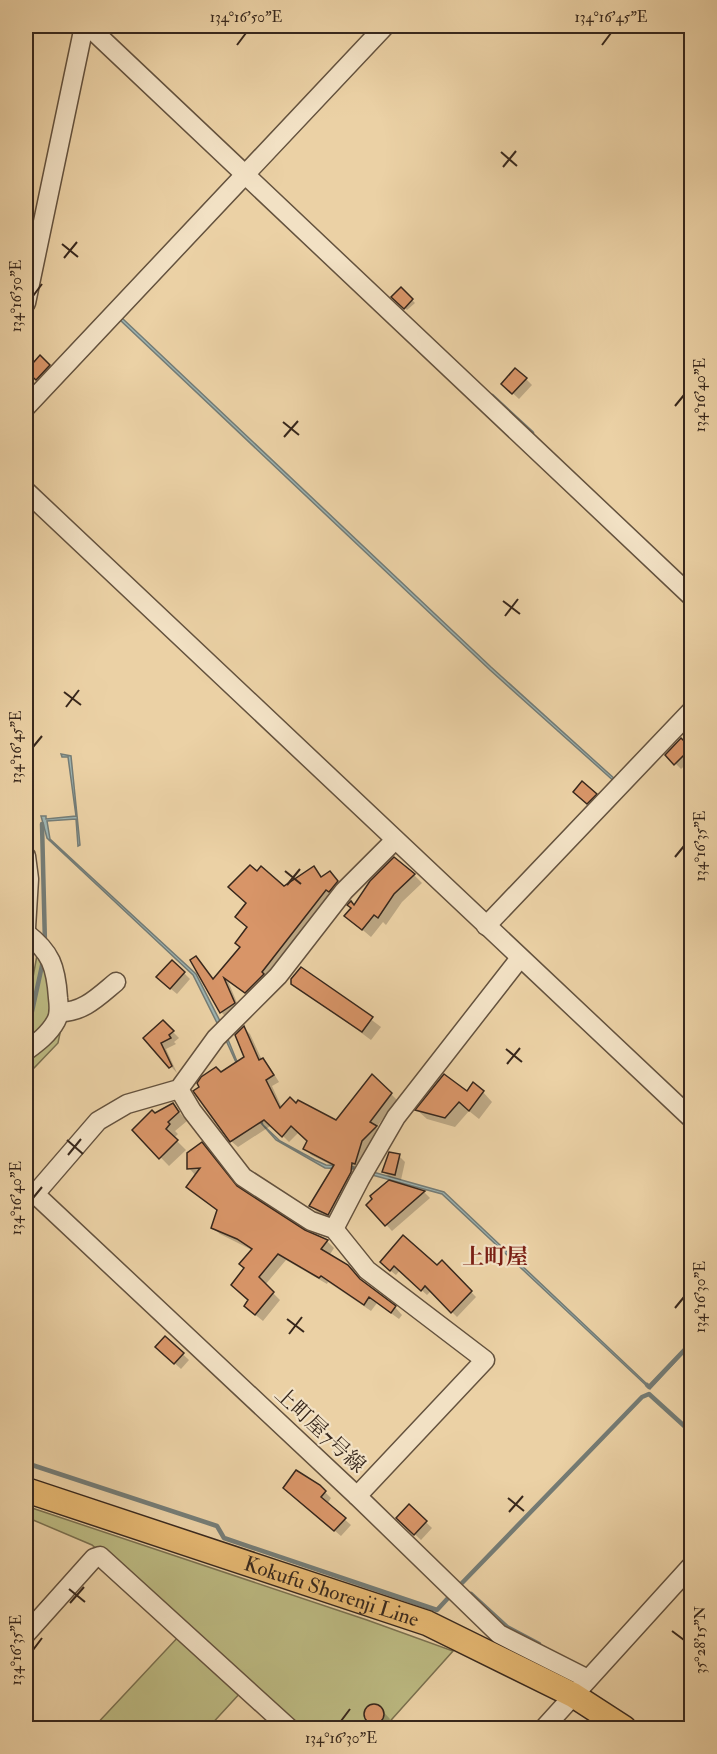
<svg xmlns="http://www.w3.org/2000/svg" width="717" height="1754" font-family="'IM FELL Double Pica','Noto Serif JP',serif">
<rect width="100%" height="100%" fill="#ebd1a5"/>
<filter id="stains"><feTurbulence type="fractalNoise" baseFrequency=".00333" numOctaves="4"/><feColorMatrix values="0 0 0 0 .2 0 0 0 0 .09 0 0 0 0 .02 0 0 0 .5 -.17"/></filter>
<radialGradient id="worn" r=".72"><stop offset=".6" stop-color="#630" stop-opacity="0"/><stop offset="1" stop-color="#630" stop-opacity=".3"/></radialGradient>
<g fill="#bcba82" stroke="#7a704f" stroke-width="1.5">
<polygon points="41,952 55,1010 26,1046 26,1016 37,955"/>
<polygon points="63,1019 58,1043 34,1068 26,1071 26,1057"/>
<polygon points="26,1506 367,1620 453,1651 384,1728 295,1728 92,1545 26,1517"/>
<polygon points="180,1635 242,1691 208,1728 93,1728"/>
</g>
<g fill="#9db4b2" stroke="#747c76" stroke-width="1.5">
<polygon points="122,318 491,667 617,781 616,783 490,670 120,320"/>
<polygon points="61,754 71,756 80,845 78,846 76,819 47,821 50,839 196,974 220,1021 217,1023 193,975 47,838 41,816 46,816 46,819 76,816 68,757 62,757"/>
<polygon points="227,1037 263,1125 280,1141 315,1160 326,1165 354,1167 354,1169 325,1168 276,1140 260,1122 259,1113 225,1038"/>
<polygon points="373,1172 444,1192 648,1385 651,1385 691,1342 691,1345 650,1389 442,1194 372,1175"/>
</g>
<g fill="#0003">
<polygon points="401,289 415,303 407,310 393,297"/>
<polygon points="40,357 55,372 43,385 28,370"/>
<polygon points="526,379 532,385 519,399 503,384"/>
<polygon points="681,740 692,750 692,759 681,769 667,755"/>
<polygon points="596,795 602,801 594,809 581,798"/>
<polygon points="314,868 322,878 330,873 343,888 252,998 228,981 240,1010 227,1018 221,1012 214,980 242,947 283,888"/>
<polygon points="414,875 422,883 402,902 386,925 383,922 371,937 346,916 354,906"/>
<polygon points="305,970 381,1027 371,1040 293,983"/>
<polygon points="184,973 190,979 177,994 164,983"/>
<polygon points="163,1022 179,1038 174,1042 176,1044 166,1049 177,1073 145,1038"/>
<polygon points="244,1028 250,1034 262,1060 269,1066 279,1082 272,1086 282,1108 296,1105 337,1122 373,1076 397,1100 376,1128 382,1133 368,1148 361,1170 335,1220 317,1212 311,1206 335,1167 311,1155 305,1148 309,1141 299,1132 289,1142 272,1125 238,1147 231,1141 221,1074 246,1058"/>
<polygon points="483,1092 492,1102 479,1119 469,1111 455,1127 427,1119 417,1110 467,1093"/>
<polygon points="172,1104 187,1121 175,1131 178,1134 174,1138 186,1150 169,1166 134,1130"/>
<polygon points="189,1154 304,1232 327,1241 334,1248 329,1256 395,1307 402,1315 399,1319 377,1303 371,1311 328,1282 327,1284 286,1260 265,1285 280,1300 263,1321 253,1313 250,1301 246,1269 252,1250 220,1234 212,1227 219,1211 188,1187 196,1176 189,1168"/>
<polygon points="399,1156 405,1162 401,1180 389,1177 383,1171"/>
<polygon points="389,1182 425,1193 430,1198 392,1231 368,1205"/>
<polygon points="403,1237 437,1267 442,1262 476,1297 457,1317 431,1291 427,1295 400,1270 396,1275 387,1268"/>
<polygon points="165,1338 189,1360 181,1369 157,1347"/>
<polygon points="319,1486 331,1498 327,1504 351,1525 341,1536 291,1494"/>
<polygon points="409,1506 432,1528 421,1540 398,1518"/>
<polygon points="371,1706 379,1707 390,1719 386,1728 378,1728 366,1718 366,1712"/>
</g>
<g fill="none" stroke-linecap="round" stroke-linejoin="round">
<g stroke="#747c76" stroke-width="4.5">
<polyline points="492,396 532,433"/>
<polyline points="42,824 45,944"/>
<polyline points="26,1039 43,961"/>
<polyline points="26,1210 35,1205"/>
<polyline points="647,1385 649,1387 692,1342"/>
<polyline points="26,1463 217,1526 224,1538 437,1610 449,1597"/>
<polyline points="462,1583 642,1397 649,1394 692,1433"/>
<polyline points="471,1594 507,1627 539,1644"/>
</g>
</g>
<g fill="#d89568" stroke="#37271c" stroke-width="1.5">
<polygon points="401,287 413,299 404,309 391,297"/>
<polygon points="40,355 50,365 36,380 26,371"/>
<polygon points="515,368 527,378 512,394 501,384"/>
<polygon points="681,738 691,748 674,765 665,755"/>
<polygon points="582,781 597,794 587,804 573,792"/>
<polygon points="394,857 415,874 394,894 378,918 374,915 362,930 344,916 351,908 347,905 351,901 354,905 370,881"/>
<polygon points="250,865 257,871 261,866 284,886 314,866 321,877 330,871 338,881 329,892 326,890 262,972 264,974 245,993 224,978 235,1003 220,1013 190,960 196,956 213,979 240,947 235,943 247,927 235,917 246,903 228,887"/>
<polygon points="172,960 185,972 170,989 156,977"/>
<polygon points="301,967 373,1017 362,1032 291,984 291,979"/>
<polygon points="163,1020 174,1031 169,1035 171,1038 161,1043 172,1066 169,1068 143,1038"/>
<polygon points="244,1026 259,1060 263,1058 274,1075 266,1080 280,1108 290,1097 296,1103 298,1100 336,1120 372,1074 392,1093 370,1122 377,1126 362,1141 355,1164 352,1163 351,1172 328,1215 309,1206 334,1165 303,1149 307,1141 291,1126 282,1137 264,1120 230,1142 193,1091 199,1087 197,1083 201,1077 216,1067 221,1072 244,1057 235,1035"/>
<polygon points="444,1074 467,1091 473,1082 484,1091 469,1111 459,1102 445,1118 415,1110"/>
<polygon points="173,1103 179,1112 168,1122 170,1124 166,1129 178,1140 159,1159 132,1130 152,1110 155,1113"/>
<polygon points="202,1142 237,1186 305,1230 328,1240 321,1249 348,1265 360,1279 396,1306 391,1313 369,1297 364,1305 321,1276 319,1278 278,1254 259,1277 274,1292 255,1315 244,1306 248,1300 231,1285 244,1268 239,1264 252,1249 237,1239 211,1228 217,1210 186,1187 200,1168 187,1169 187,1153"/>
<polygon points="389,1152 400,1154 395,1175 382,1172"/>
<polygon points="389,1180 425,1191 385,1226 366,1205 372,1199 370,1196"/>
<polygon points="403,1235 437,1265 442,1260 472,1291 451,1313 425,1286 421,1291 394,1266 390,1271 380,1262"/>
<polygon points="165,1336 184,1353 174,1364 155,1347"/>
<polygon points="296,1470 320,1485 326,1491 321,1497 346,1518 334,1531 283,1488"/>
<polygon points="409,1504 427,1521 414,1535 396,1518"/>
<circle cx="374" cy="1714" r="10"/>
</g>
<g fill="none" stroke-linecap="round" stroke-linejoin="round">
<g stroke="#64523e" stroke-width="21">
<g id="minor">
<polyline points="88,26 692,597"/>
<polyline points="26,303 84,26"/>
<polyline points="26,407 385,26"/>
<polyline points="26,491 692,1119"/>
<polyline points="26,856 29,879 26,928"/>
<polyline points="486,926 692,710"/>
<path d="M26,933C51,952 56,967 58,998C59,1006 60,1014 56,1021C49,1034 37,1043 26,1051"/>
<path d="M59,1012C83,1013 99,996 116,982"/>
<polyline points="179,1089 192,1111 243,1177 311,1221 334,1229 367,1270 485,1360 357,1496"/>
<polyline points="35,1194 357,1496 499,1634 588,1679"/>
<polyline points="27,1199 35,1194 98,1121 127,1104 179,1089 216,1038 278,976 344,891 394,841"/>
<polyline points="334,1229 360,1179 396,1117 520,958"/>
<polyline points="26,1634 94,1558 100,1556 289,1728"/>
<polyline points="544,1728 692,1565"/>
</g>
</g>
<g stroke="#37271c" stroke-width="27">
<g id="major">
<path id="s1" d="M26,1490L427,1623L573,1695L624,1728"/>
</g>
</g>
<use href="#minor" stroke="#f2e1c4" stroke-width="18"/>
<use href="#major" stroke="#e6b872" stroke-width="24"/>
</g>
<path fill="none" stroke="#37271c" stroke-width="2" d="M237,45L246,33M602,45L611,33M501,152L517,166M503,167L516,151M62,244L78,257M64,258L77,242M33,296L42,284M675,406L684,395M283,422L299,435M284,437L298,421M503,601L520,614M505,616L518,599M64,692L81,705M66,707L79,690M33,747L42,736M675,857L684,846M285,871L301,884M287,885L300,869M506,1049L522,1062M507,1064L520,1048M67,1140L83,1154M68,1155L81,1139M33,1198L42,1187M675,1308L684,1297M287,1319L304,1332M289,1334L302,1317M508,1498L524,1511M509,1512L523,1496M69,1589L85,1602M70,1603L84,1587M672,1631L684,1640M33,1650L42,1638M341,1721L350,1709"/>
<g text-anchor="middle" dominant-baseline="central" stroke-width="4.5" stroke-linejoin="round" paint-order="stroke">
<g font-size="21" fill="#37271c" stroke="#f2e1c4">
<text transform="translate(320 1430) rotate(43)">上町屋7号線</text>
<text stroke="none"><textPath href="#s1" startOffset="322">Kokufu Shorenji Line</textPath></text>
</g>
<g font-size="22" font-weight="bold" fill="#7a1f14" stroke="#f2e1c4">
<text x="495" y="1257">上町屋</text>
</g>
</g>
<rect width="717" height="1754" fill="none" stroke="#ebd1a5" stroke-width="66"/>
<rect x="33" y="33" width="651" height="1688" fill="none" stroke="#37271c" stroke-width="2"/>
<g font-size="15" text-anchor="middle" fill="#37271c">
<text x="246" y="22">134°16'50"E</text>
<text x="611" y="22">134°16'45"E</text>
<text transform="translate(16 296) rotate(-90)" y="5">134°16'50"E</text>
<text transform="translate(700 395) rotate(-90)" y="5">134°16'40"E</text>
<text transform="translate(16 747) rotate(-90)" y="5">134°16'45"E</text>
<text transform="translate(700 846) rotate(-90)" y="5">134°16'35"E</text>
<text transform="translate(16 1198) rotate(-90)" y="5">134°16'40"E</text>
<text transform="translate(700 1297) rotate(-90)" y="5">134°16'30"E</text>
<text transform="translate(700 1640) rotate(-90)" y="5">35°28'15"N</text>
<text transform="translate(16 1650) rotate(-90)" y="5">134°16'35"E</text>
<text x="341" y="1743">134°16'30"E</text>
</g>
<rect width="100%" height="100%" filter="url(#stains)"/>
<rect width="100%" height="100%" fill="url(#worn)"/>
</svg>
